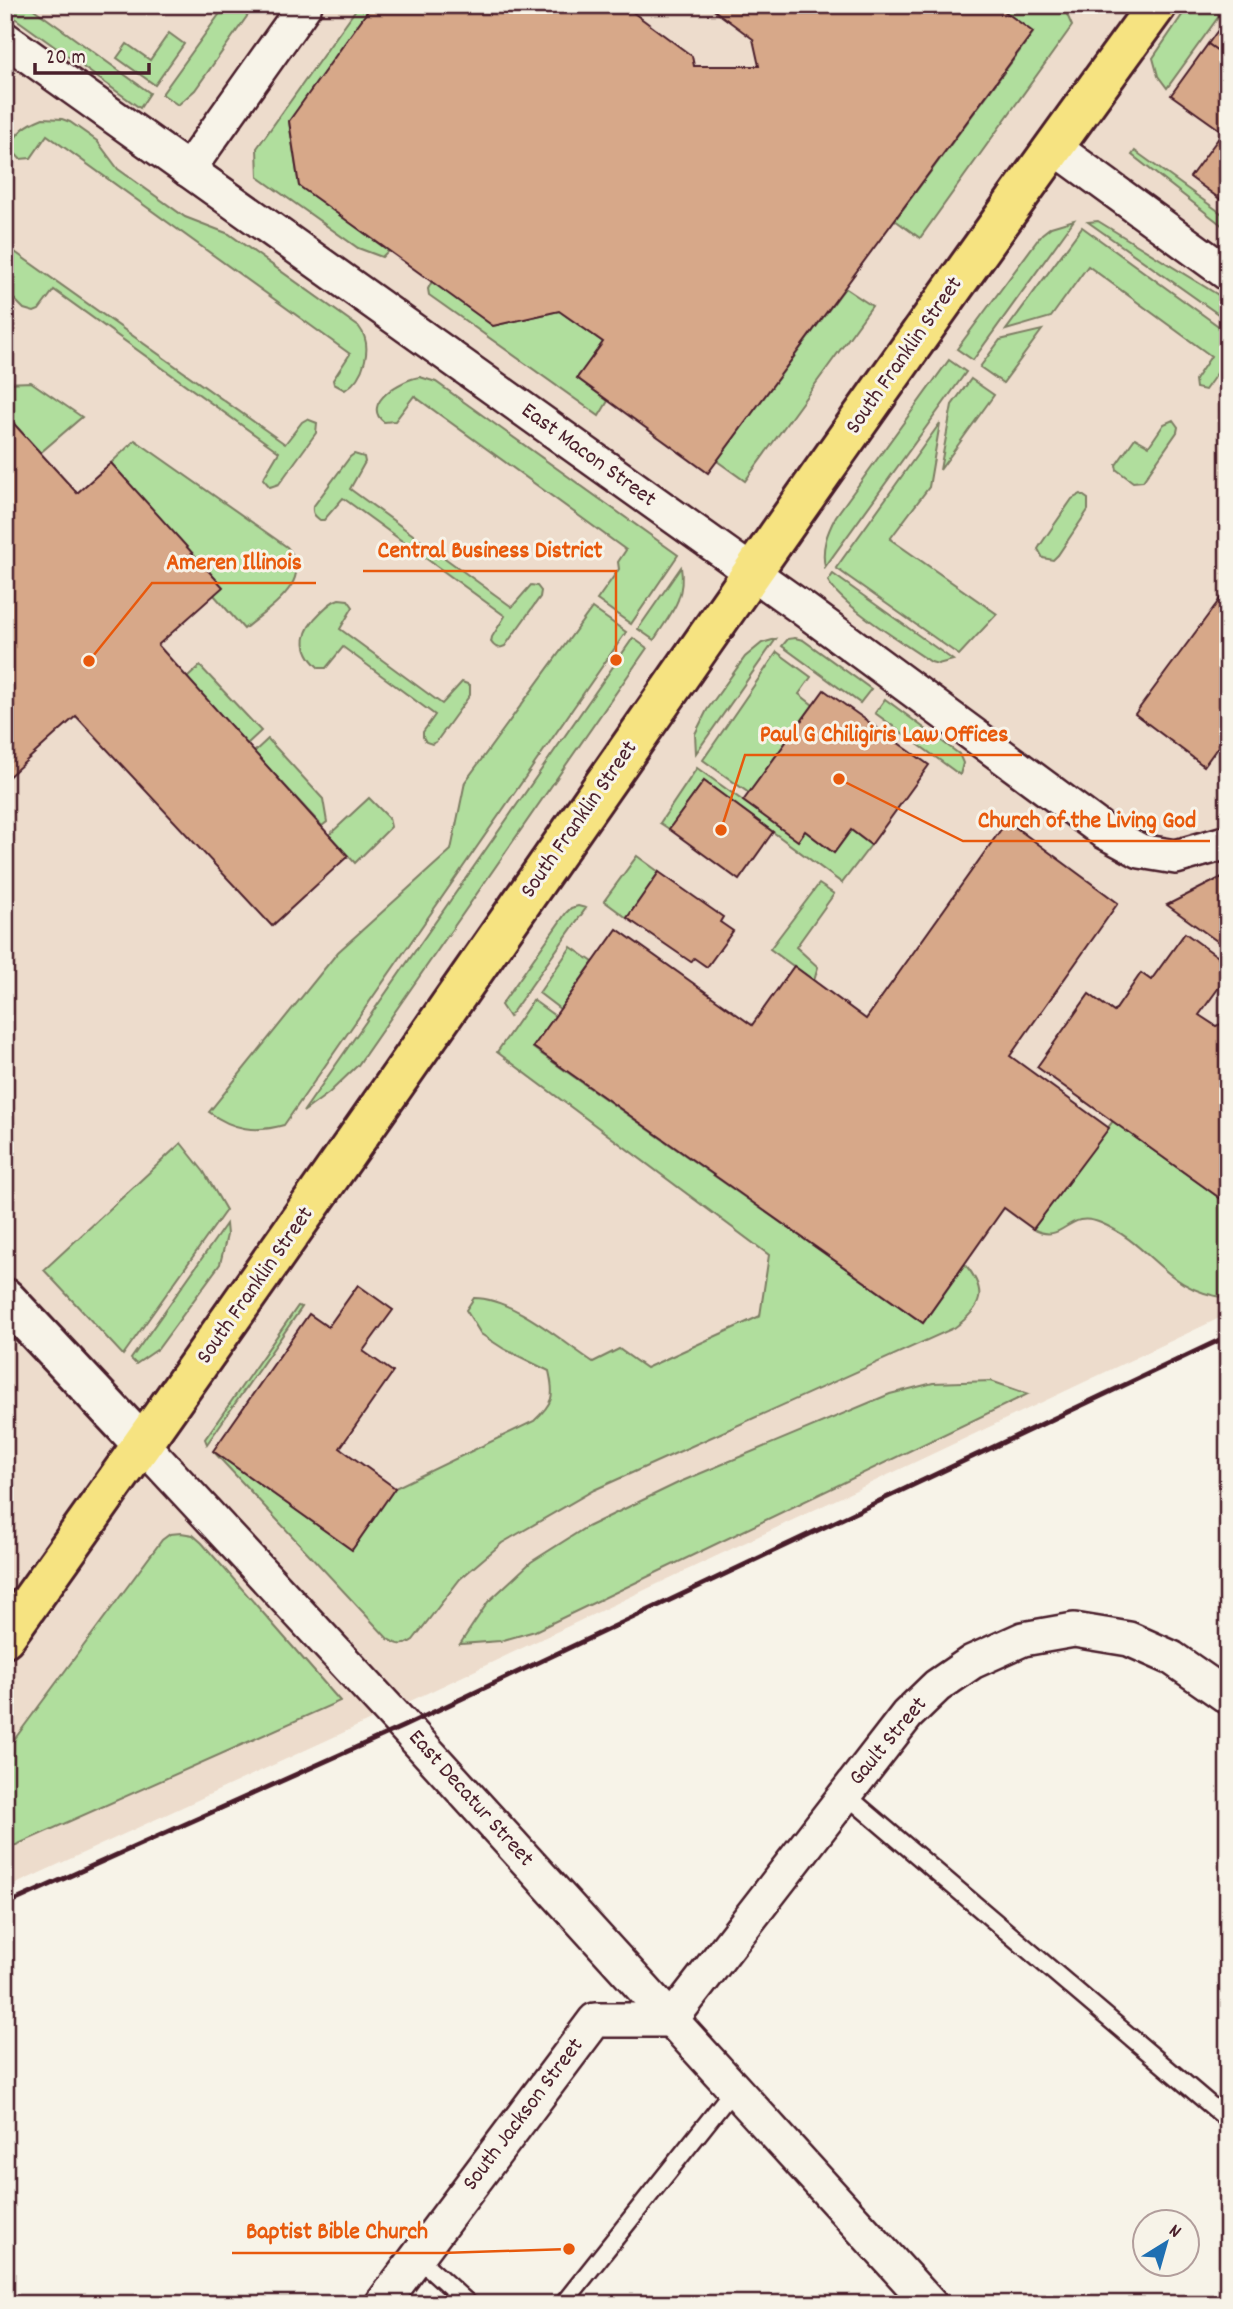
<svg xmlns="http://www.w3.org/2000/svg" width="1233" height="2309" font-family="Dekko,sans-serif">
<rect width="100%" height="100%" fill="#f7f3e8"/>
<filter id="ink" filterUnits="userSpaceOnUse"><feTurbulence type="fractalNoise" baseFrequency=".0143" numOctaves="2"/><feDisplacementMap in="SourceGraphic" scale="14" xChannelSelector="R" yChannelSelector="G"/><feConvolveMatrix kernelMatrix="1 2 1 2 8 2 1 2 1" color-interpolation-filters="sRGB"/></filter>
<g filter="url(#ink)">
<polygon fill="#eddccc" points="5,5 1228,5 1228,1314 364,1723 5,1889"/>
<g fill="#b0de9d" stroke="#7d7e64" stroke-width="2">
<polygon points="5,5 28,5 150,93 140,108 5,11"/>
<polygon points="226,5 255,5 195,90 178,105 162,94"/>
<polygon points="359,5 372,5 289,122 299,186 389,250 382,257 358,248 258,177 257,148"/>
<polygon points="996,5 1063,5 1072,26 920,238 895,220 1033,33"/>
<polygon points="1189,5 1227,5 1167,88 1158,76 1153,58"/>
<polygon points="169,33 184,44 155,85 117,58 127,44 150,60"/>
<path d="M43,118L62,119L70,122L97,141L118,169L185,217L229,234L359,327C374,346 364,378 345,390L334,384L333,380L350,354L47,135L31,158L20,159L11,149C14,132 28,124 43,118Z"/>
<polygon points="1135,151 1228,218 1228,230 1132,155"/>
<polygon points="1074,220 973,360 957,349 1042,234 1051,227"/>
<polygon points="1098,221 1228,301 1228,321 1088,222"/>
<polygon points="1082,227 1228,333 1228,358 1205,390 1196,388 1195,380 1211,356 1088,266 1051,317 1006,330"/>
<polygon points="5,245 285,444 302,422 307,419 317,423 316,433 279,484 270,487 263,479 279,452 54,290 39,310 34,312 24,309 5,290"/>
<polygon points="432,281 493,326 559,311 603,342 577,378 608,401 599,416 429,295 428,289"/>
<polygon points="845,288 872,306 745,481 717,461"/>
<polygon points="1042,330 1003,383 980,367 1000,340"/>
<path d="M949,360L966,372L825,567C821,548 827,533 836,516Z"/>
<path d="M420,377L436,382L678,555L631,624L597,600L619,569L618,562L626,550L414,396L395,421L384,422C360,404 402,379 420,377Z"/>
<polygon points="971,379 994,395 940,470 952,405"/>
<polygon points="31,382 82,417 40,453 5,414 5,383"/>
<polygon points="1173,420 1178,427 1177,432 1143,481 1133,482 1117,470 1116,465 1135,438 1149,446 1164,424"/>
<polygon points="940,423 929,487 890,539 997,614 959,655 836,568"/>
<path d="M135,440L287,547C317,581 268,608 244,629L214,595L111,463Z"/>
<path d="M354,454L364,457L365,462L350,489L512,607L531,585L537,586L541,591L540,597L505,646C498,649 495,648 491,642L492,637L505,616L343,498L324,520H320C315,516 312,514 313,507L350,457Z"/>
<polygon points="1081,494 1088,499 1088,510 1058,555 1053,560 1043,558 1038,549 1041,544 1072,499"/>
<path d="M681,567C686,599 670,614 654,640L638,629Z"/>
<path d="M833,574L953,660L938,664L931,662C905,644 842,606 828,581Z"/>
<path d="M339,599L348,600L353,607L340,629L442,704L462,682L470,685V695L436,742L432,744L426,742L423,737V732L435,715L343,647L326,668H319C297,648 302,630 321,612C327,606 332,601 339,599Z"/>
<path d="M592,608L626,632L284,1125C256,1133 233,1130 209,1112L338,952L451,850L465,782Z"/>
<polygon points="633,638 647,648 358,1065 329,1093 303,1112"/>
<polygon points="795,638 803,640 871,689 860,703 782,646 788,639"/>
<polygon points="776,639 696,753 695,734 707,710 745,657 762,643"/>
<polygon points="777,652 811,677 799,694 813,705 749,793 703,760"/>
<polygon points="200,666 261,731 247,744 187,678"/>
<polygon points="885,699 959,754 963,763 960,775 875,713"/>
<polygon points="268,739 323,799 327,822 322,826 254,752"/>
<polygon points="697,768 798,840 805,831 834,853 851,830 871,845 842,883 704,781 669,829 660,823"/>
<polygon points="369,798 389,818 391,827 355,863 329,835"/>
<polygon points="637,856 659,872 627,918 604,901"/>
<polygon points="819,884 834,894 796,947 818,967 814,981 770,949"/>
<polygon points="578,906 586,908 509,1017 501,1005 566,913 571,908"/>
<polygon points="571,947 593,962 560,1009 539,993"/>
<path d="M533,1000L555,1016L533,1048L923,1323L965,1264C988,1292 983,1307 954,1328L594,1490L502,1543L460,1579L413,1640C403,1647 398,1645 388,1639L213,1451L352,1549L395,1488L534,1421C553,1403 555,1397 549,1371L504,1349L481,1334L466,1310L474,1298C513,1298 561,1341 593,1362L619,1349L646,1368L760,1316L769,1255L497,1052Z"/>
<path d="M1113,1121L1228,1204V1298C1164,1291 1153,1245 1101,1223C1066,1208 1065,1246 1033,1229Z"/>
<polygon points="181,1143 204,1172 226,1210 123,1355 44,1270"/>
<polygon points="226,1224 227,1235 220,1264 158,1349 136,1364 131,1359"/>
<polygon points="298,1306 302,1307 207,1444 205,1439"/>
<polygon points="991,1381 1028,1394 535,1631 500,1641 460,1644 488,1602 531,1562 585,1528 680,1482 890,1394 933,1383"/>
<polygon points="181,1533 193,1535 202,1543 340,1701 5,1850 5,1752 162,1540 170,1534"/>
</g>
<g fill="#d7a889" stroke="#4a1f2b" stroke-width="2">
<polygon points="372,5 623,5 692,56 694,66 759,66 753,39 707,5 996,5 1033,32 708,473 577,378 603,342 559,311 493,326 299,186 289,121"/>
<polygon points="1228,16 1228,58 1208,44"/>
<polygon points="1208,44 1228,58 1228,205 1190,177 1223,132 1171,95"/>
<polygon points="5,414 77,493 111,463 223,587 158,645 348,856 272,926 76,716 5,780"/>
<polygon points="1226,591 1228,592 1228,733 1204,766 1135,714"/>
<polygon points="824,690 929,765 871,845 851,830 834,853 805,831 798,841 743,801"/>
<polygon points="704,781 773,832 739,880 669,829"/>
<polygon points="1007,821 1118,903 1010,1056 1109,1128 1033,1229 1004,1208 923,1323 533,1047 617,929 752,1025 794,966 866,1019"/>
<polygon points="659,872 723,917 720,922 733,931 707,967 694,958 691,962 627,918"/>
<polygon points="1228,874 1228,949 1167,905"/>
<polygon points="1185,933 1228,964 1228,975 1199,1015 1216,1026 1228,1021 1228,1204 1037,1067 1089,994 1114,1012 1141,973 1151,980"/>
<polygon points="358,1285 393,1310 363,1351 393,1372 340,1448 395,1488 352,1550 213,1451 309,1314 328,1327"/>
</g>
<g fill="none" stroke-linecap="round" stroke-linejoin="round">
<g stroke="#4a1f2b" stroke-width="21">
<g id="service">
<polyline points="845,1794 1228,2120"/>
<polyline points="417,2257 469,2304"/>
<polyline points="563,2304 734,2089"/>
</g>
</g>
<g stroke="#4a1f2b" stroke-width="38">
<g id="minor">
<polyline points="5,39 802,608 1105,832 1140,851 1176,857 1228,842"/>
<polyline points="1054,147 1228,274"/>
<polyline points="188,170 305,5"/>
<polyline points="143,1445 404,1726 930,2304"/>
<polyline points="382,2304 595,2020 671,2020 907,1715 937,1686 972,1662 1023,1639 1074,1630 1129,1639 1172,1658 1228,1697"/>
</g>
</g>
<g stroke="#4a1f2b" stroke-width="44">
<polyline id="tertiary" points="5,1298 143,1445"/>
</g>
<g stroke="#4a1f2b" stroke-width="44">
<path id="primary" d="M5,1637C393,1096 764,543 1157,5"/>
</g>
<use href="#service" stroke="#f7f3e8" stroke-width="16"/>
<use href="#minor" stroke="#f7f3e8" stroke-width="33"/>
<use href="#tertiary" stroke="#f7f3e8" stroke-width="38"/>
<use href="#primary" stroke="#f6e381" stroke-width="38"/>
<polyline stroke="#4a1f2b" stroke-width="5" points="5,1905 404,1726 1228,1336"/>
</g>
</g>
<g text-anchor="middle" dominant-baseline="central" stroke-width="6" stroke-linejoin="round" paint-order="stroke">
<g font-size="23" fill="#4a1f2b" stroke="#f7f3e8">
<text transform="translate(905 356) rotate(-55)">South Franklin Street</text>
<text transform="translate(588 456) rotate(36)">East Macon Street</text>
<text transform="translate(580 820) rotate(-55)">South Franklin Street</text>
<text transform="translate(256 1286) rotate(-55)">South Franklin Street</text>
<text transform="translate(889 1742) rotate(-50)">Gault Street</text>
<text transform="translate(470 1799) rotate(48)">East Decatur Street</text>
<text transform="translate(524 2115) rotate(-53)">South Jackson Street</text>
</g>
</g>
<path fill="none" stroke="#e8590c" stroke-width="2.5" d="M616 660L616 571H363M89 661L152 583H316M721 830L745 755H1022M839 779L963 841H1210M569 2249L442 2253H232"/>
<g fill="#e8590c" stroke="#f7f3e8" stroke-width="2.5">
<circle cx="616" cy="660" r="7"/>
<circle cx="89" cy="661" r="7"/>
<circle cx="721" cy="830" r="7"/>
<circle cx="839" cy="779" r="7"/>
<circle cx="569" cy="2249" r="7"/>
</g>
<g font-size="24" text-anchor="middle" font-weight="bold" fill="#e8590c" stroke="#f7f3e8" stroke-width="6" stroke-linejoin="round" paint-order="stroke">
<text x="490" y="557">Central Business District</text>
<text x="234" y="569">Ameren Illinois</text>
<text x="884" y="741">Paul G Chiligiris Law Offices</text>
<text x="1087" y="827">Church of the Living God</text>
<text x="337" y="2238">Baptist Bible Church</text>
</g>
<rect width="1233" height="2309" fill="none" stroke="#f7f3e8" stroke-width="28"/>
<rect x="14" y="14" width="1205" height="2281" fill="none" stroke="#4a1f2b" stroke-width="2.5" filter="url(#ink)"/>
<g transform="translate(1166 2243) rotate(37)"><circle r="33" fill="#f7f3e8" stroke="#b29e9c" stroke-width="2"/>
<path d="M0-5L12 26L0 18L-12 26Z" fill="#1f6fb2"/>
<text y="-10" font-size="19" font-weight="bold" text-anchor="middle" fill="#4a1f2b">N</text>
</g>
<path d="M35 63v10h114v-10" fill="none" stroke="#4a1f2b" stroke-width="3.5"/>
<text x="46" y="63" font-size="21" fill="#4a1f2b" stroke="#f7f3e8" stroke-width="5" paint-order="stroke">20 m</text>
</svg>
